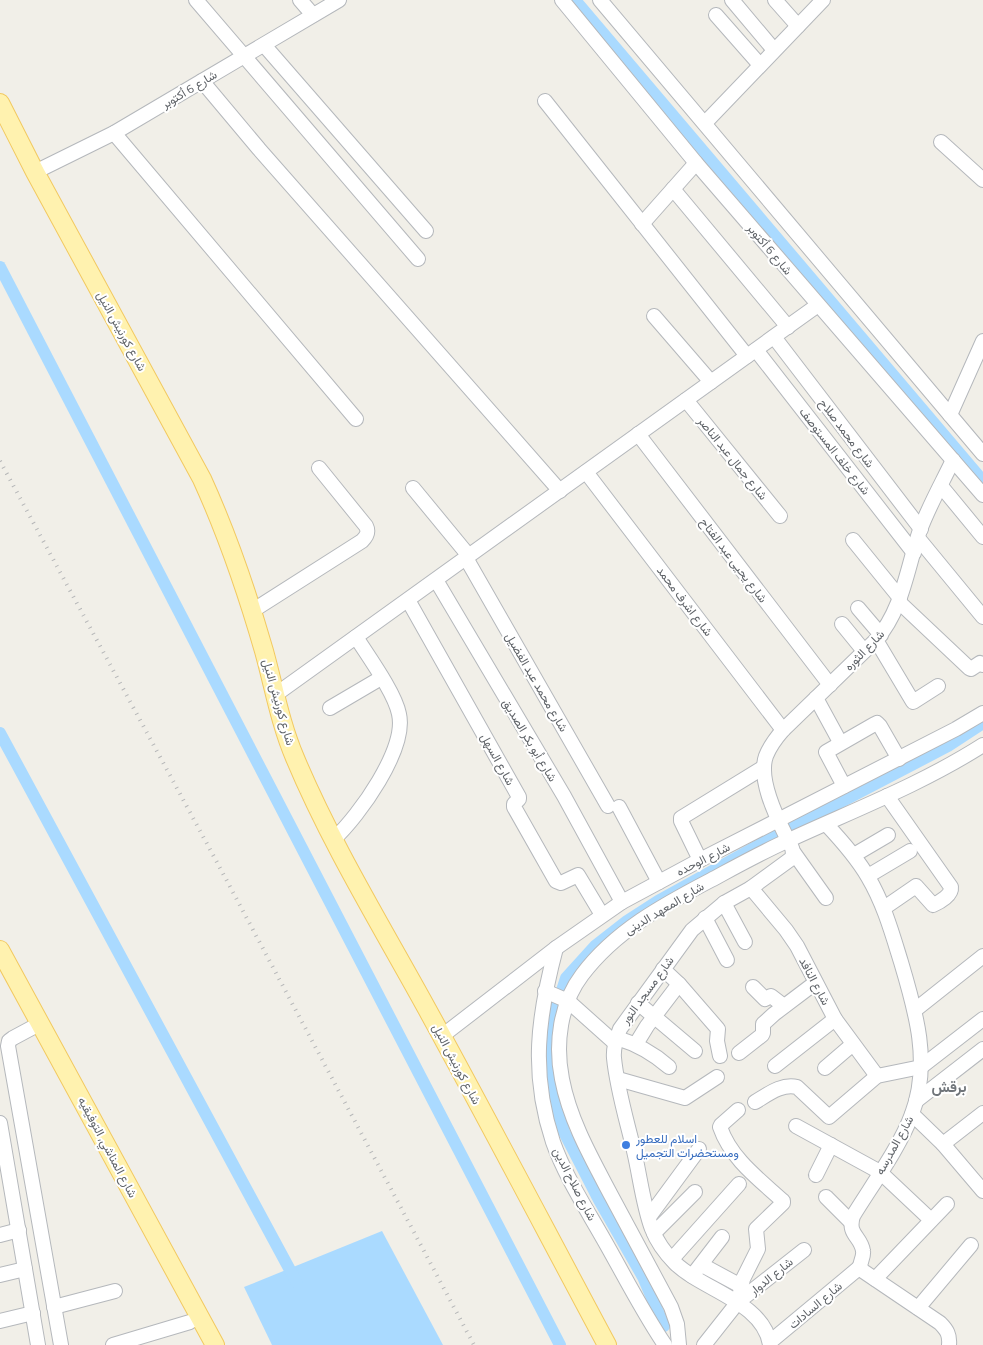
<svg xmlns="http://www.w3.org/2000/svg" width="983" height="1345" font-family="'Titillium Web',Vazirmatn,sans-serif">
<rect width="100%" height="100%" fill="#f1efe8"/>
<polygon fill="#aadaff" points="382,1231 443,1345 272,1345 244,1287"/>
<g fill="none" stroke-linecap="round" stroke-linejoin="round">
<g stroke="#aadaff" stroke-width="12">
<polyline points="575,0 983,481"/>
<polyline points="0,267 560,1345"/>
<polyline points="0,733 297,1283"/>
<polyline points="664,1326 643,1277 599,1200 564,1132 549,1080 550,1027 566,978 595,946 627,921 658,901 770,839 948,746 983,723"/>
</g>
<g stroke="#b5b8bc" stroke-width="16">
<g id="minor">
<polyline points="196,0 418,259"/>
<polyline points="300,0 313,15"/>
<polyline points="562,0 696,163 983,495"/>
<polyline points="600,0 983,454"/>
<polyline points="732,0 774,50"/>
<polyline points="775,0 798,26"/>
<polyline points="716,15 760,65"/>
<polyline points="264,45 426,231"/>
<polyline points="202,81 259,149 560,491"/>
<polyline points="545,101 747,356"/>
<polyline points="705,123 823,0"/>
<polyline points="114,133 356,419"/>
<polyline points="941,142 983,180"/>
<polyline points="35,172 114,133 339,0"/>
<polyline points="673,189 788,327"/>
<polyline points="642,224 696,163"/>
<polyline points="654,316 711,382"/>
<polyline points="774,337 921,529"/>
<polyline points="756,350 914,553"/>
<polyline points="686,400 780,516"/>
<polyline points="950,415 983,341"/>
<polyline points="638,434 830,685"/>
<polyline points="586,472 783,730"/>
<polyline points="941,486 983,537"/>
<polyline points="413,488 469,556"/>
<polyline points="918,538 983,617"/>
<polyline points="853,540 900,598"/>
<polyline points="466,558 608,806"/>
<polyline points="436,580 564,796 622,902"/>
<polyline points="408,600 519,797 519,799 514,804 514,807 556,881 561,883 578,875 602,915"/>
<polyline points="899,602 969,668 971,669 980,663 983,665"/>
<polyline points="858,608 881,635"/>
<path d="M252,611L362,541C367,536 369,532 366,526L319,468"/>
<polyline points="842,624 864,651"/>
<polyline points="876,640 913,702 938,686"/>
<polyline points="275,695 818,305"/>
<polyline points="816,698 840,742"/>
<polyline points="330,708 381,678"/>
<polyline points="844,786 826,752 873,725 877,723 880,726 899,759"/>
<polyline points="619,807 659,882"/>
<path d="M826,824C842,841 857,858 868,877C884,904 892,933 901,962C916,1012 931,1063 912,1114C900,1147 872,1185 853,1216C847,1235 861,1236 863,1251C864,1257 860,1262 860,1267L863,1271L940,1323C947,1330 950,1335 949,1345"/>
<path d="M334,839C359,816 407,749 399,714C395,693 368,656 356,637"/>
<polyline points="794,853 826,898"/>
<polyline points="854,855 888,835"/>
<polyline points="700,860 681,821 681,818 764,767"/>
<polyline points="868,876 910,851"/>
<polyline points="751,888 786,930 797,946 835,1019 877,1076"/>
<polyline points="724,903 745,942"/>
<path d="M884,908L916,886L933,905C940,902 952,895 951,887L887,796"/>
<polyline points="705,918 727,960"/>
<path d="M556,948C538,1016 530,1073 553,1142C565,1176 586,1208 604,1240C624,1275 642,1311 665,1345"/>
<polyline points="663,969 679,984 718,1029 717,1041 720,1056"/>
<polyline points="753,987 765,999 771,996 784,1006"/>
<polyline points="545,991 568,1001 615,1043"/>
<polyline points="638,1003 695,1051"/>
<polyline points="915,1010 983,956"/>
<polyline points="41,1023 13,1038 9,1041 8,1046 61,1345"/>
<polyline points="442,1036 556,948 622,902 700,860 956,729 983,713"/>
<path d="M617,1038C637,1044 653,1053 669,1067"/>
<polyline points="636,1044 647,1026 679,984"/>
<polyline points="739,1053 762,1035 763,1033 763,1024 774,1014 815,983"/>
<polyline points="775,1066 835,1019"/>
<polyline points="825,1068 853,1044"/>
<polyline points="618,1079 685,1098 717,1077"/>
<polyline points="916,1101 983,1049"/>
<path d="M755,1102C767,1095 782,1083 797,1087L829,1117L877,1076L921,1067L983,1019"/>
<polyline points="912,1114 943,1144 983,1191"/>
<polyline points="0,1123 38,1345"/>
<polyline points="796,1126 880,1172 931,1220"/>
<polyline points="943,1144 983,1113"/>
<polyline points="816,1175 831,1145"/>
<polyline points="826,1197 851,1222"/>
<polyline points="649,1217 699,1149"/>
<polyline points="654,1233 695,1192"/>
<polyline points="0,1235 19,1230"/>
<polyline points="672,1259 739,1184"/>
<polyline points="702,1265 741,1286"/>
<polyline points="0,1275 25,1269"/>
<polyline points="692,1276 722,1237"/>
<polyline points="875,1279 947,1204"/>
<path d="M738,1302L743,1279L758,1249L756,1229L783,1203V1201C759,1179 731,1159 720,1127L721,1125L738,1110"/>
<polyline points="54,1307 115,1291"/>
<polyline points="918,1308 971,1245"/>
<polyline points="0,1321 33,1313"/>
<polyline points="770,1342 860,1267"/>
<polyline points="113,1345 190,1322"/>
<path d="M679,1345L677,1324L671,1307C651,1270 632,1234 612,1197C592,1159 570,1121 562,1079C555,1044 560,1004 582,975C615,931 663,905 711,880C737,866 762,852 789,840C854,810 922,784 983,745"/>
<polyline points="704,1345 738,1302 804,1250"/>
<path d="M770,1345C764,1302 702,1290 675,1263C665,1253 657,1242 652,1229C643,1205 640,1176 634,1151C627,1121 617,1089 614,1058C613,1048 616,1039 620,1029L692,930L724,903L751,888L792,858C795,848 789,843 785,834C775,814 758,778 766,756C770,746 776,738 783,730L876,640C903,609 907,568 920,530C929,506 942,483 953,460"/>
</g>
</g>
<g stroke="#f2c960" stroke-width="20">
<g id="major">
<path d="M0,103L35,172L202,479C228,536 247,592 264,651C274,687 280,723 295,758C331,844 382,927 427,1009C488,1120 547,1233 607,1345"/>
<polyline points="0,950 215,1345"/>
</g>
</g>
<use href="#minor" stroke="#fff" stroke-width="14"/>
<use href="#major" stroke="#fff2af" stroke-width="18"/>
<polyline stroke="#b6b7b8" stroke-width="4" stroke-dasharray="1 6" stroke-linecap="butt" points="0,461 219,866 474,1345"/>
</g>
<circle fill="#3f7fe0" stroke="#fff" stroke-width="2" cx="626" cy="1145" r="5"/>
<g text-anchor="middle" dominant-baseline="central" stroke-width="4" stroke-linejoin="round" paint-order="stroke">
<g font-size="12" fill="#5f6368" stroke="#fff">
<text transform="translate(189 89) rotate(-31)">شارع 6 أكتوبر</text>
<text transform="translate(770 249) rotate(50)">شارع 6 أكتوبر</text>
<text transform="translate(122 331) rotate(61)">شارع كورنيش النيل</text>
<text transform="translate(847 433) rotate(53)">شارع محمد صلاح</text>
<text transform="translate(835 451) rotate(52)">شارع خلف المستوصف</text>
<text transform="translate(733 458) rotate(51)">شارع جمال عبد الناصر</text>
<text transform="translate(734 560) rotate(53)">شارع يحيى عبد الفتاح</text>
<text transform="translate(685 601) rotate(53)">شارع اشرف محمد</text>
<text transform="translate(864 650) rotate(-46)">شارع الثوره</text>
<text transform="translate(537 682) rotate(60)">شارع محمد عبد الفضيل</text>
<text transform="translate(279 702) rotate(74)">شارع كورنيش النيل</text>
<text transform="translate(530 740) rotate(59)">شارع أبو بكر الصديق</text>
<text transform="translate(498 759) rotate(61)">شارع السهل</text>
<text transform="translate(703 859) rotate(-27)">شارع الوحده</text>
<text transform="translate(664 908) rotate(-31)">شارع المعهد الدينى</text>
<text transform="translate(815 981) rotate(62)">شارع النافد</text>
<text transform="translate(647 990) rotate(-54)">شارع مسجد النور</text>
<text transform="translate(457 1064) rotate(62)">شارع كورنيش النيل</text>
<text transform="translate(894 1145) rotate(-61)">شارع المدرسه</text>
<text transform="translate(108 1147) rotate(62)">شارع المناشي, التوفيقيه</text>
<text transform="translate(575 1184) rotate(63)">شارع صلاح الدين</text>
<text transform="translate(771 1276) rotate(-39)">شارع الدوار</text>
<text transform="translate(815 1305) rotate(-40)">شارع السادات</text>
</g>
<g font-size="12" fill="#366cbe" stroke="#fff" text-anchor="start">
<text x="636" y="1138">اسلام للعطور<tspan x="636" dy="14">ومستحضرات التجميل</tspan></text>
</g>
<g font-size="15" font-weight="bold" fill="#70757a" stroke="#fff">
<text x="949" y="1086">برقش</text>
</g>
</g>
</svg>
